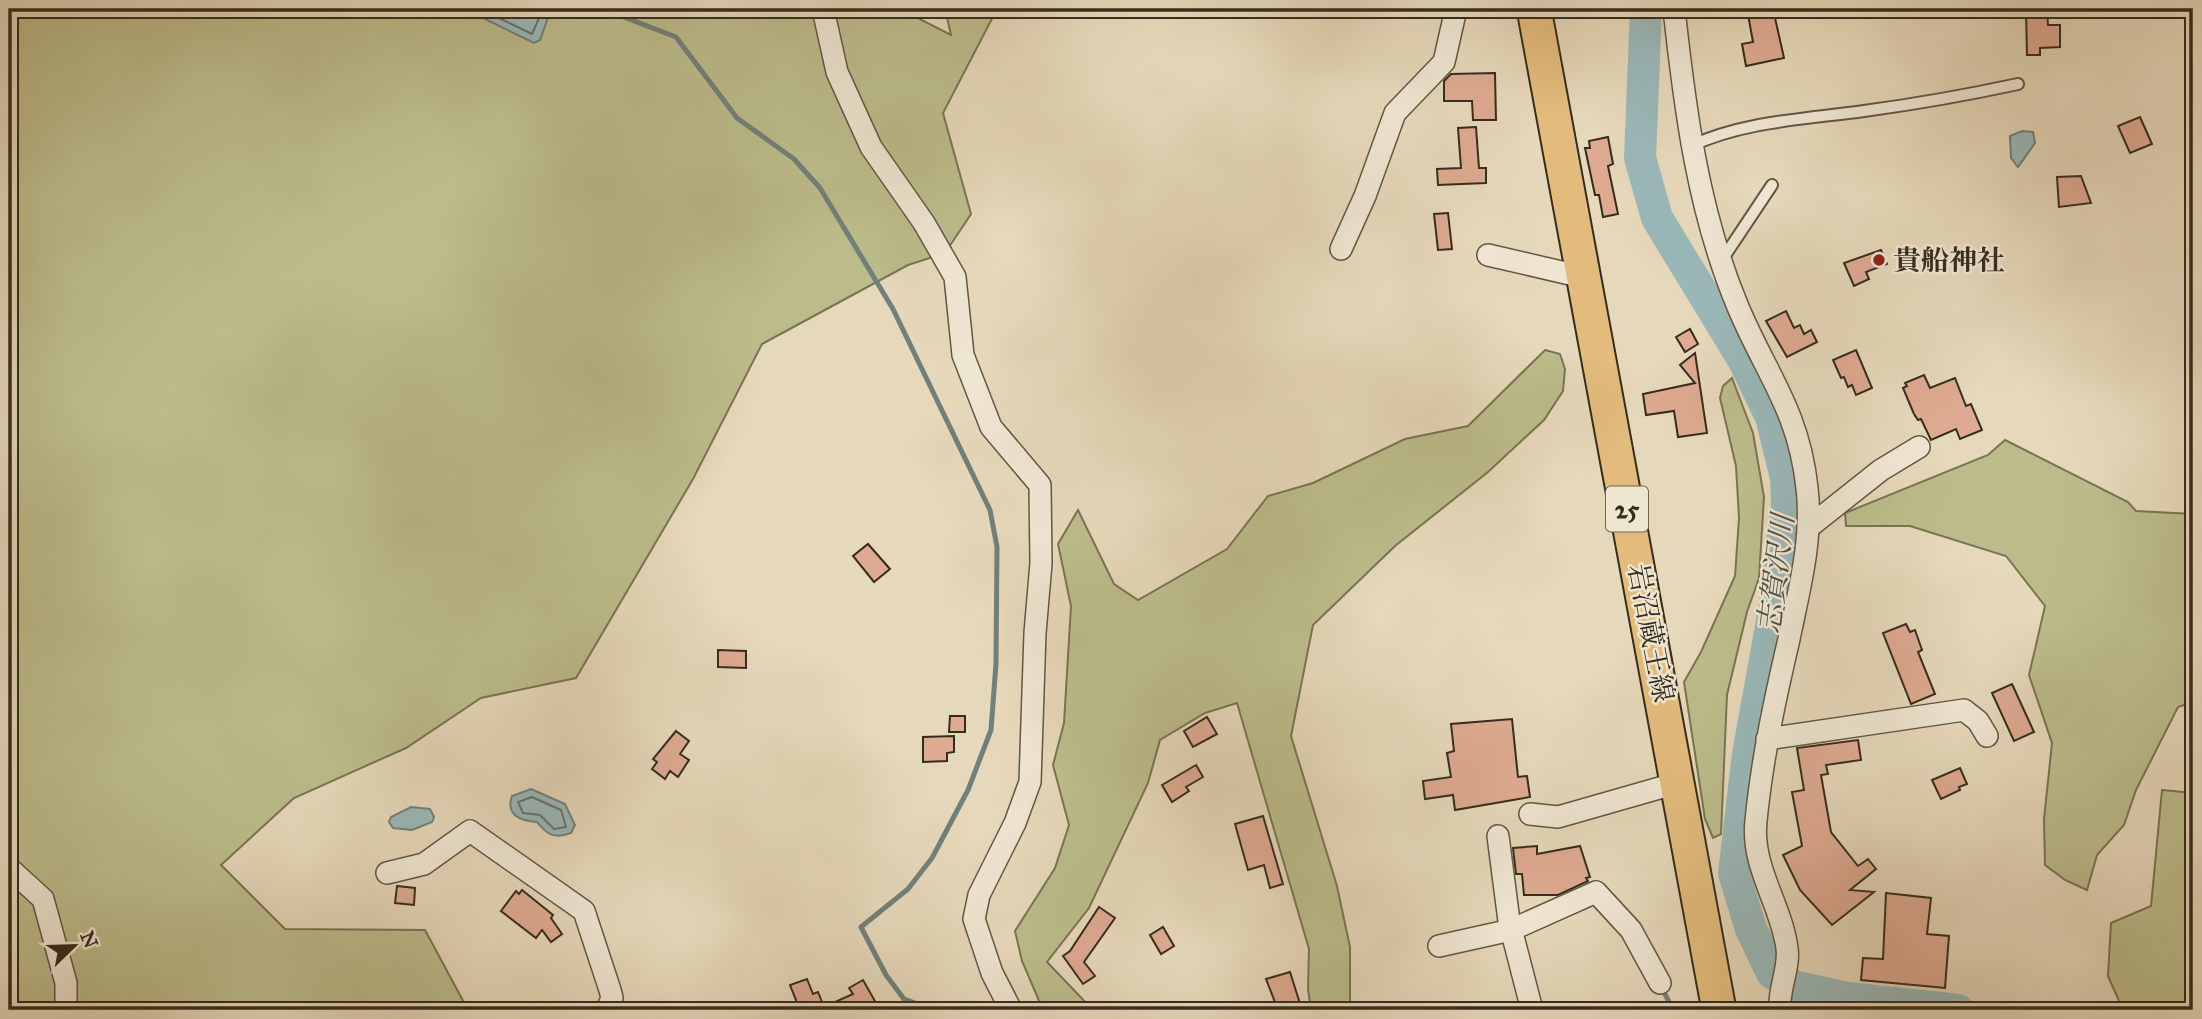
<svg xmlns="http://www.w3.org/2000/svg" width="2202" height="1019" font-family="'IM FELL Great Primer','Noto Serif JP',serif">
<rect width="100%" height="100%" fill="#e6d8ba"/>
<filter id="stains"><feTurbulence type="fractalNoise" baseFrequency=".00286" numOctaves="4"/><feColorMatrix values="0 0 0 0 .2 0 0 0 0 .09 0 0 0 0 .02 0 0 0 .5 -.17"/></filter>
<radialGradient id="worn" r=".72"><stop offset=".6" stop-color="#630" stop-opacity="0"/><stop offset="1" stop-color="#630" stop-opacity=".3"/></radialGradient>
<g fill="#bcbc8b" stroke="#797454" stroke-width="2">
<polygon points="9,9 900,9 951,35 945,9 997,9 943,113 971,214 945,253 908,265 762,344 693,479 576,678 481,698 406,748 294,798 221,865 285,929 425,930 468,1010 9,1010"/>
<polygon points="1545,350 1560,354 1565,369 1563,391 1544,420 1488,472 1395,546 1313,625 1291,736 1337,886 1350,947 1350,1010 1311,1010 1308,989 1309,949 1237,703 1205,713 1160,740 1148,783 1089,908 1047,962 1093,1010 1043,1010 1022,961 1015,931 1055,868 1069,825 1053,765 1064,723 1071,606 1058,544 1078,510 1114,584 1138,600 1227,549 1268,496 1313,483 1405,439 1468,426"/>
<polygon points="1732,378 1753,433 1764,497 1759,578 1747,612 1727,695 1721,834 1713,838 1705,819 1684,682 1701,652 1735,576 1739,518 1736,466 1720,398 1723,386"/>
<polygon points="2005,440 2128,502 2136,511 2193,514 2193,702 2178,707 2136,790 2124,825 2097,855 2087,890 2065,880 2045,865 2044,819 2052,743 2029,675 2045,606 2006,556 1910,526 1846,526 1845,513 1988,455"/>
<polygon points="2162,790 2193,793 2193,1010 2123,1010 2108,976 2111,923 2151,906"/>
</g>
<g fill="#9ab8b9" stroke="#72807b" stroke-width="2">
<polygon points="480,9 551,9 540,40 534,43 485,19"/>
<polygon points="2022,131 2033,132 2035,143 2018,167 2011,158 2010,136"/>
<path d="M531,789L565,804L575,825L571,833C555,839 547,835 537,822C522,821 505,816 512,796Z"/>
<polygon points="411,807 430,809 434,817 432,822 412,830 393,828 389,822 391,817"/>
</g>
<g fill="none" stroke-linecap="round" stroke-linejoin="round">
<g stroke="#68726c" stroke-width="2">
<polyline points="488,9 491,14 532,34 543,9"/>
<polygon points="532,797 561,810 566,827 554,829 540,815 523,813 518,802"/>
</g>
<g stroke="#72807b" stroke-width="5">
<polyline points="603,9 676,37 737,118 794,159 820,188 893,309 990,510 997,547 996,664 991,730 968,790 932,858 908,889 861,927 886,975 904,999 934,1010"/>
<polyline points="1661,986 1673,1010"/>
</g>
<polyline stroke="#9ab8b9" stroke-width="32" points="1646,9 1640,158 1657,218 1744,361 1771,417 1786,478 1787,504 1774,610 1748,754 1734,873 1751,929 1772,973 1794,986 1848,998 1958,1010"/>
</g>
<g fill="#deaa91" stroke="#362c1e" stroke-width="2">
<polygon points="1747,9 1773,9 1784,58 1746,66 1742,44 1753,42"/>
<polygon points="2026,11 2047,11 2048,25 2060,25 2060,47 2040,48 2040,55 2027,55"/>
<polygon points="1495,73 1496,120 1473,120 1472,101 1444,101 1444,81 1451,74"/>
<polygon points="2140,117 2152,144 2130,153 2118,126"/>
<polygon points="1476,127 1479,168 1486,168 1486,183 1438,185 1437,169 1461,168 1458,128"/>
<polygon points="1608,137 1613,164 1608,166 1618,214 1603,217 1599,195 1595,195 1585,148 1590,148 1589,141"/>
<polygon points="2081,176 2091,203 2059,207 2057,177"/>
<polygon points="1448,213 1452,249 1438,250 1434,214"/>
<polygon points="1881,250 1887,264 1866,272 1869,279 1854,286 1844,263"/>
<polygon points="1786,311 1794,328 1800,325 1804,334 1811,330 1817,342 1787,357 1766,321"/>
<polygon points="1690,329 1698,344 1685,352 1676,337"/>
<polygon points="1856,350 1872,388 1856,395 1852,385 1848,387 1844,377 1841,378 1833,360"/>
<polygon points="1695,353 1707,433 1678,437 1674,411 1646,415 1643,394 1695,383 1680,365"/>
<polygon points="1924,375 1930,388 1955,378 1966,406 1971,404 1982,430 1960,439 1956,429 1931,440 1921,419 1918,420 1914,414 1903,388 1907,386 1905,383"/>
<polygon points="868,544 890,569 874,582 853,556"/>
<polygon points="1906,624 1910,632 1915,630 1922,650 1918,652 1935,694 1911,704 1883,633"/>
<polygon points="718,650 746,651 746,668 718,667"/>
<polygon points="2012,684 2034,732 2014,741 1992,693"/>
<polygon points="950,716 965,716 965,732 949,732"/>
<polygon points="1207,717 1217,734 1193,747 1184,731"/>
<polygon points="1512,719 1518,777 1527,776 1530,797 1455,810 1453,795 1425,799 1423,781 1451,777 1447,753 1454,751 1451,724"/>
<polygon points="676,731 689,741 680,754 689,760 678,777 670,771 665,779 652,769 657,762 653,759"/>
<polygon points="954,736 954,752 947,753 947,761 923,762 923,737"/>
<polygon points="1858,740 1861,760 1826,765 1828,774 1821,775 1831,832 1858,866 1868,859 1876,869 1850,890 1874,892 1832,925 1800,890 1783,855 1802,846 1792,792 1804,790 1797,748"/>
<polygon points="1196,765 1203,777 1186,787 1189,791 1172,802 1162,785"/>
<polygon points="1960,768 1967,784 1959,787 1960,790 1941,799 1932,780"/>
<polygon points="1263,816 1283,884 1270,888 1264,865 1248,870 1235,824"/>
<polygon points="1537,846 1537,854 1580,846 1590,877 1586,878 1588,881 1558,895 1524,895 1522,874 1516,874 1513,848"/>
<polygon points="397,886 415,888 414,905 395,903"/>
<polygon points="522,890 553,915 551,918 562,934 551,942 542,930 536,938 501,911 516,891 519,894"/>
<polygon points="1886,893 1931,898 1927,934 1949,936 1945,988 1861,980 1863,958 1883,959"/>
<polygon points="1099,907 1115,918 1084,962 1095,976 1083,984 1063,956 1070,951"/>
<polygon points="1163,927 1174,946 1161,954 1150,935"/>
<polygon points="1290,972 1302,1010 1278,1010 1266,979"/>
<polygon points="807,979 813,994 818,992 824,1007 853,994 849,988 863,980 880,1010 800,1010 790,985"/>
</g>
<g fill="none" stroke-linecap="round" stroke-linejoin="round">
<g stroke="#625745" stroke-width="14">
<g id="lane">
<path d="M1691,146C1744,121 1807,119 1864,111C1916,104 1967,95 2018,84"/>
<polyline points="1722,260 1772,185"/>
</g>
</g>
<g stroke="#625745" stroke-width="24">
<g id="street">
<polyline points="823,9 837,72 871,147 924,223 955,277 963,355 991,427 1040,485 1041,563 1035,633 1030,782 1015,823 979,895 974,919 992,973 1011,1010"/>
<path d="M1674,9C1685,110 1698,212 1738,307C1766,374 1799,411 1807,488C1813,539 1799,590 1789,639C1775,699 1762,759 1756,821C1751,867 1781,904 1787,948C1790,968 1778,989 1780,1010"/>
<polyline points="1341,249 1365,196 1395,113 1444,62 1456,9"/>
<polyline points="1488,255 1583,277"/>
<polyline points="1809,527 1881,470 1919,447"/>
<polyline points="1767,739 1964,710 1978,721 1987,736"/>
<polyline points="1530,814 1558,817 1663,787 1680,787"/>
<polyline points="1498,836 1509,921 1532,1010"/>
<polyline points="9,868 43,899 66,983 66,1010"/>
<polyline points="387,873 424,864 470,831 584,911 610,990 612,998 607,1010"/>
<polyline points="1439,946 1511,930 1596,892 1631,930 1660,983"/>
</g>
</g>
<g stroke="#362c1e" stroke-width="37">
<polyline id="primary" points="1534,9 1719,1010"/>
</g>
<use href="#lane" stroke="#efe6d2" stroke-width="10"/>
<use href="#street" stroke="#efe6d2" stroke-width="21"/>
<use href="#primary" stroke="#e3bc7d" stroke-width="33"/>
</g>
<circle fill="#8f2418" stroke="#efe6d2" stroke-width="2.5" cx="1879" cy="260" r="7"/>
<g text-anchor="middle" dominant-baseline="central" stroke-width="5" stroke-linejoin="round" paint-order="stroke">
<rect fill="#efe6d2" stroke="#6e6454" stroke-width="2" x="1606" y="486.5" width="42" height="45" rx="5"/>
<g font-size="26" font-weight="bold" fill="#362c1e">
<text x="1627" y="509">25</text>
</g>
<g font-size="28" font-weight="bold" fill="#362c1e" stroke="#efe6d2" text-anchor="start">
<text x="1893" y="260">貴船神社</text>
</g>
<g font-size="28" fill="#362c1e" stroke="#efe6d2">
<text transform="translate(1651 633) rotate(79)">岩沼蔵王線</text>
</g>
<g font-size="30" font-style="italic" fill="#4f4f45" stroke="#efe6d2">
<text transform="translate(1776 574) rotate(-83)">志賀沢川</text>
</g>
</g>
<rect width="2202" height="1019" fill="none" stroke="#e6d8ba" stroke-width="35"/>
<rect x="10" y="10" width="2181" height="998" fill="none" stroke="#362c1e" stroke-width="3.5"/>
<rect x="18" y="18" width="2167" height="984" fill="none" stroke="#362c1e" stroke-width="2"/>
<g transform="translate(74 946) rotate(67)" stroke="#efe6d2" stroke-width="5" paint-order="stroke">
<path d="M0-5L12 26L0 18L-12 26Z" fill="#362c1e"/>
<text y="-10" font-size="19" font-weight="bold" text-anchor="middle" fill="#362c1e">N</text>
</g>
<rect width="100%" height="100%" filter="url(#stains)"/>
<rect width="100%" height="100%" fill="url(#worn)"/>
</svg>
